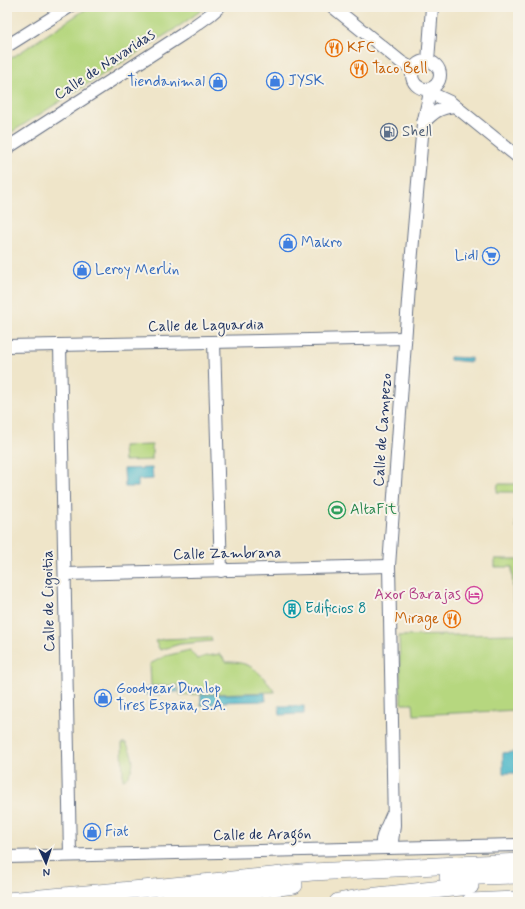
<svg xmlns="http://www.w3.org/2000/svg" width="525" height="909" font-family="Mynerve,sans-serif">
<rect width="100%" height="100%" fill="#f7f3e8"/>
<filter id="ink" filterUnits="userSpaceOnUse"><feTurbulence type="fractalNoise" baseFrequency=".025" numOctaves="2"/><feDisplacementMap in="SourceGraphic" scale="8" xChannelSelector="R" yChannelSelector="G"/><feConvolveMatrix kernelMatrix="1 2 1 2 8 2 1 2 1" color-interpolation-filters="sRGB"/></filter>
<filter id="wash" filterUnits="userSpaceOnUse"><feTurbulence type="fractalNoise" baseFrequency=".012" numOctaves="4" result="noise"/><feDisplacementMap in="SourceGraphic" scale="16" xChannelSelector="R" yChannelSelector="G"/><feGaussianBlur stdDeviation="0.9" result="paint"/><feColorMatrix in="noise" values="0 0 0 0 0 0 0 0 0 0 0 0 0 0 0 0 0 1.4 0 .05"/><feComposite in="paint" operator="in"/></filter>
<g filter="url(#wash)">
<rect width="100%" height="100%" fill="#efe5c9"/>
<g fill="#b6d77f" stroke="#68836e">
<polygon points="89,7 206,7 178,27 7,135 7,61"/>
<polygon points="152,445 152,460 124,461 123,446"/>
<polygon points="498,484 518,484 518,528 516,528 515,492 497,492"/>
<polygon points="495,559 518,559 518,601 513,601 512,567 495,567"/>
<polygon points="518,634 518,710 414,715 413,704 403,704 401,702 399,636"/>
<polygon points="211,637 212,641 180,644 160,650 155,641 164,639"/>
<path d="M190,650L197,659L206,656L220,654L226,662C253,661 260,673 275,692L180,695L179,685L151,686L150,664L165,656Z"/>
<path d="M122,743H126C134,756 137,769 123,780Z"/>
</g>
<g fill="#4db8c9" stroke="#347494">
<polygon points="450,357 471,358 471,362 450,360"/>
<polygon points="152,468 153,479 138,480 138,487 125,487 124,469"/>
<polygon points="177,687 178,692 162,692 162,694 146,695 146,688"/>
<polygon points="265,693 266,701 213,702 213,705 201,705 201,695"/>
<polygon points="279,706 304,706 304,714 280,715"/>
<polygon points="515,752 516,773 503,773 503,753"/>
</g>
</g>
<g filter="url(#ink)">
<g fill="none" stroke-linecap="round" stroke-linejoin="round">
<g stroke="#656f83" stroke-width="14">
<g id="minor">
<polyline points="333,7 401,62 413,69"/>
<polyline points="7,46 69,7"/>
<circle cx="426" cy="75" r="14"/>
<polyline points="428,61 432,7"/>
<polyline points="430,89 435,95 450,102 518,157"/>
<path d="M423,123C434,112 439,108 454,106"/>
<polyline points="7,148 183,34 211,14 219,7"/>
<polyline points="214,342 221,571"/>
<polyline points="60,345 70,855"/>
<polyline points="7,346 405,338"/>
<polyline points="65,574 389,566"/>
<polyline points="385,848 382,845 382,840 384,833 392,815"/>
<polyline points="389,848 392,842 394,825 389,566 409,287 423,124 429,97 428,90"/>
<polyline points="7,857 518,845"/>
</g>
</g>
<g stroke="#656f83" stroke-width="18">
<g id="highway">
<polyline points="448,877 518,875"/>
<polyline points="175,897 241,892 294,885"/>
<polyline points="7,901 143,889 312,872 518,862"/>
<polyline points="338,902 359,898 470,886"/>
<polyline points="470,902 518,900"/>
</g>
</g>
<use href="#minor" stroke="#fff" stroke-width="12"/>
<use href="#highway" stroke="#fff" stroke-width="17"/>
</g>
</g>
<defs>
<g id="restaurant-ring" transform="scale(0.9)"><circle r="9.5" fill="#f7f3e8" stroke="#e8710a" stroke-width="1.5"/><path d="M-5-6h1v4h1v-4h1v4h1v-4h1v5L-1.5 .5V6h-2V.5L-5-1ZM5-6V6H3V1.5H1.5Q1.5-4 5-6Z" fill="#e8710a"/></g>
<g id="shop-ring" transform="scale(0.9)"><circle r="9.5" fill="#f7f3e8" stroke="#3f7fe0" stroke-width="1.5"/><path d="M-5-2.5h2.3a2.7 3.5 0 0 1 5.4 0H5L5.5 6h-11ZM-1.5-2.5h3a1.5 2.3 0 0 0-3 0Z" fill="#3f7fe0"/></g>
<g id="fuel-ring" transform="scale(0.9)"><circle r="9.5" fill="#f7f3e8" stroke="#5c6f8a" stroke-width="1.5"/><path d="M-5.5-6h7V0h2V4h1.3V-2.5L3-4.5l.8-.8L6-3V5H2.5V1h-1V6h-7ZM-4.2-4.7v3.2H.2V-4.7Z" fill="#5c6f8a"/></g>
<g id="supermarket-ring" transform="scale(0.9)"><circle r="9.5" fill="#f7f3e8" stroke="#3f7fe0" stroke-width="1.5"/><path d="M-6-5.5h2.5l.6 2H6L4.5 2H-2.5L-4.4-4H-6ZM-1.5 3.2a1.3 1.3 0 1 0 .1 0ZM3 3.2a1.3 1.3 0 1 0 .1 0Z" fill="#3f7fe0"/></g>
<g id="stadium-ring" transform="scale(0.9)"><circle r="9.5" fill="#f7f3e8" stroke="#2e9e5b" stroke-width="1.5"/><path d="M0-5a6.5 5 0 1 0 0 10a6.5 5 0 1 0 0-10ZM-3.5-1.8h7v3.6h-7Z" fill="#2e9e5b"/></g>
<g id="hotel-ring" transform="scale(0.9)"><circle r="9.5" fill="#f7f3e8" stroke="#d1479c" stroke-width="1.5"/><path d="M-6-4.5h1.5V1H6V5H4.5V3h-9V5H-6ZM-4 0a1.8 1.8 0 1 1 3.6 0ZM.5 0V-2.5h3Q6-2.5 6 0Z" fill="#d1479c"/></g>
<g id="building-ring" transform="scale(0.9)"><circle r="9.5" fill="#f7f3e8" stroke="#0f9aa8" stroke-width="1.5"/><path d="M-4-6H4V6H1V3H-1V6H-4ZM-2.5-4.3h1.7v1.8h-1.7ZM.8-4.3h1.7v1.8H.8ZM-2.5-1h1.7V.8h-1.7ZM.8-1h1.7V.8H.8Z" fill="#0f9aa8"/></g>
</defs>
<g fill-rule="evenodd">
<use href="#restaurant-ring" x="334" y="48"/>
<use href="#restaurant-ring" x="359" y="69"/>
<use href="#shop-ring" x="275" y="81"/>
<use href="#shop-ring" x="218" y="82"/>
<use href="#fuel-ring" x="389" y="132"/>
<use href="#shop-ring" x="288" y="243"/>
<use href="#supermarket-ring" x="491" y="256"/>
<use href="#shop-ring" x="82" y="270"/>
<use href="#stadium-ring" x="337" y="510"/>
<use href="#hotel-ring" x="474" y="595"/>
<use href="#building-ring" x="292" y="609"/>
<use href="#restaurant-ring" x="452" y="619"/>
<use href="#shop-ring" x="103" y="698"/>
<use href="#shop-ring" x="92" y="832"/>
</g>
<g text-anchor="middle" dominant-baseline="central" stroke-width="4" stroke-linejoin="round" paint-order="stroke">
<g font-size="15" fill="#c56008" stroke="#f7f3e8" text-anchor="start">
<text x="347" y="48">KFC</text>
<text x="372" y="69">Taco Bell</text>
<text x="439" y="619" text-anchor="end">Mirage</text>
</g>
<g font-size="15" fill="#1b2f5e" stroke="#f7f3e8">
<text transform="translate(105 65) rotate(-33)">Calle de Navaridas</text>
<text transform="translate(206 326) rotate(-1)">Calle de Laguardia</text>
<text transform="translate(383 430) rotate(-86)">Calle de Campezo</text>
<text transform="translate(227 554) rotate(-1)">Calle Zambrana</text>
<text transform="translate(49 601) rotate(-91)">Calle de Cigoitia</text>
<text transform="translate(262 835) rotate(-1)">Calle de Aragón</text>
</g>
<g font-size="15" fill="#366cbe" stroke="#f7f3e8" text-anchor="start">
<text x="288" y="81">JYSK</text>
<text x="205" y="82" text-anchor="end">Tiendanimal</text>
<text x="301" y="243">Makro</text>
<text x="478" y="256" text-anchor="end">Lidl</text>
<text x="95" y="270">Leroy Merlin</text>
<text x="116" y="689">Goodyear Dunlop<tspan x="116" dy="17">Tires España, S.A.</tspan></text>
<text x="105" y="832">Fiat</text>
</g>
<g font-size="15" fill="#4e5e75" stroke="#f7f3e8" text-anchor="start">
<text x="402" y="132">Shell</text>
</g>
<g font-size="15" fill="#27864d" stroke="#f7f3e8" text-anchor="start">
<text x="350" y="510">AltaFit</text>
</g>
<g font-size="15" fill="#b23c85" stroke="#f7f3e8" text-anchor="end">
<text x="461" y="595">Axor Barajas</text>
</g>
<g font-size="15" fill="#0d838f" stroke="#f7f3e8" text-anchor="start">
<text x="305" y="609">Edificios 8</text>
</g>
</g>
<rect width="525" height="909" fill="none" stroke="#f7f3e8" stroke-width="24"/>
<g transform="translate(46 863) rotate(177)" stroke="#f7f3e8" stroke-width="3" paint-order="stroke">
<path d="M0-3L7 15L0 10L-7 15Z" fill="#1b2f5e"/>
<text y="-6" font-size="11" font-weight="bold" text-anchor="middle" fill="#1b2f5e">N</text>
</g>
</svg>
